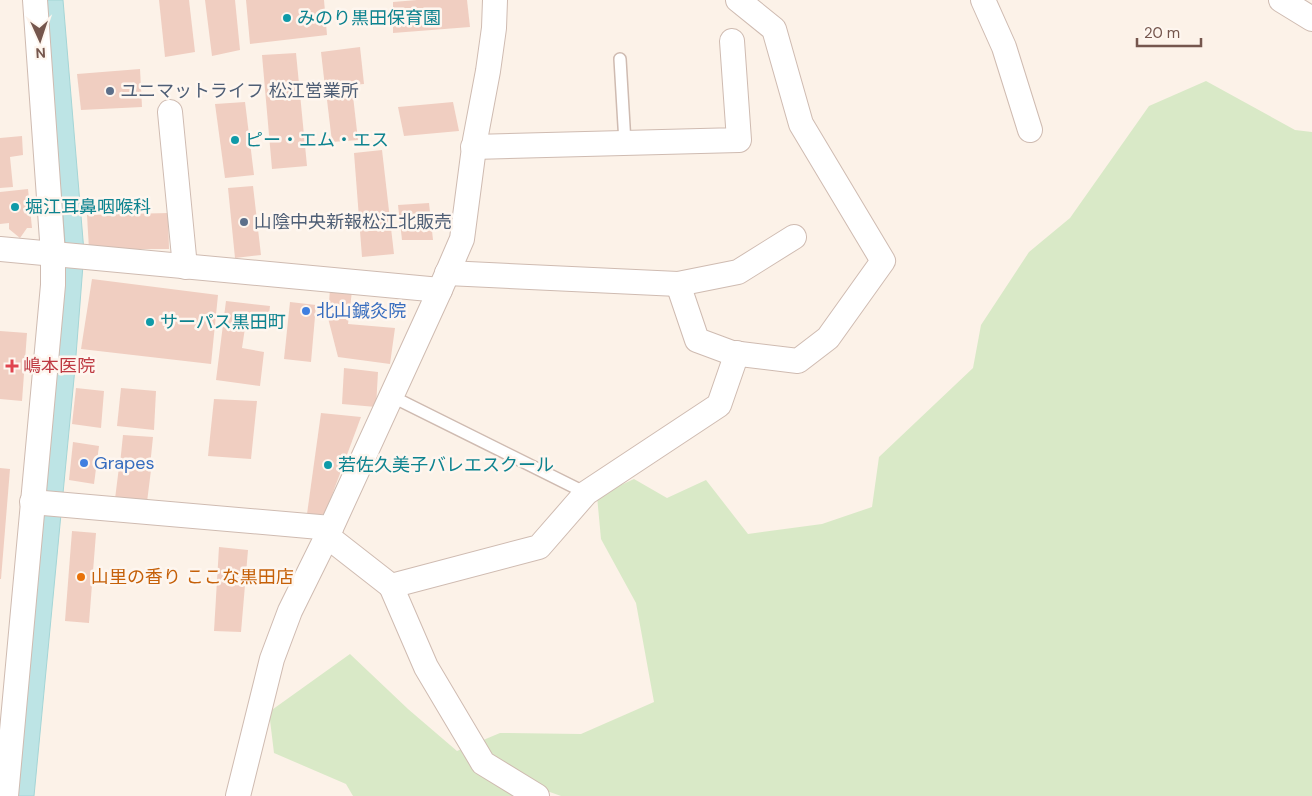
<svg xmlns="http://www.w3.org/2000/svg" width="1312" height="796" font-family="'DM Sans','Noto Sans JP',sans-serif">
<rect width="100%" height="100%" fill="#fcf2e8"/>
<polygon fill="#d9e9c7" points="1206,81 1295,130 1312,132 1312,796 561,796 547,791 539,796 353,796 346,784 274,753 269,712 350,654 408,709 457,751 500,733 581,734 654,702 636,603 601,539 597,496 634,479 667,498 706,480 748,534 822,524 872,507 879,457 973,368 981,325 1029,252 1070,218 1149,106"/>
<polygon fill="#bde4e5" stroke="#a4d5d6" points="45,0 63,0 84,252 75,368 34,796 18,796 43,515 65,242"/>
<g fill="#f0cec1">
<polygon points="159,0 189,0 195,52 165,57"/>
<polygon points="205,0 235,0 240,50 212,56"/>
<polygon points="246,0 324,0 327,35 250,44"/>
<polygon points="417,0 467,0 470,27 393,33 393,2"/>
<polygon points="360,47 364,84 325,87 321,52"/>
<polygon points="296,53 307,166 272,169 262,55"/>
<polygon points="140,69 142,107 81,110 77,74"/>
<polygon points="353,96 358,140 332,142 327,100"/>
<polygon points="245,102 254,175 225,178 215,104"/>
<polygon points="453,102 459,131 404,136 398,107"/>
<polygon points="22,136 23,155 10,157 13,187 0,188 0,138"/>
<polygon points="382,150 394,254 362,257 354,153"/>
<polygon points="253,186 261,255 235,258 228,188"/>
<polygon points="28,189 32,228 27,228 20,238 9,229 9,223 0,224 0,192"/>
<polygon points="429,203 433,240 402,240 398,205"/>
<polygon points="168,213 169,249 89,249 87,215"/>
<polygon points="92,279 218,295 211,364 81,349"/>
<polygon points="330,288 352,291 348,324 395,328 390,364 338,357 328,318"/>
<polygon points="226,301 270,306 267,331 245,328 242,348 264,352 260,386 216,380"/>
<polygon points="290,302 316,305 311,362 284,359"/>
<polygon points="0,331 27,333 22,401 0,399"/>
<polygon points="344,368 378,372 376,407 342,404"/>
<polygon points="76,388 104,391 101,428 72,424"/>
<polygon points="121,388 156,391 154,430 117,426"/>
<polygon points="214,399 257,401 251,459 208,456"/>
<polygon points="321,413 361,417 325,514 307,514"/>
<polygon points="123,435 153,437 150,466 120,464"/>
<polygon points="73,442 99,446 94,484 69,480"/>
<polygon points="119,467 151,470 147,502 115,499"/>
<polygon points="0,468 10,469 1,579 0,579"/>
<polygon points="72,531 96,533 89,623 65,621"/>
<polygon points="219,547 248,550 241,632 214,631"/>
</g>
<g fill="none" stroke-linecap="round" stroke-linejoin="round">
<g stroke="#cfbbb1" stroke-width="14">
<g id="lane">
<polyline points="620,59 625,143"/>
<polyline points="391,396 586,493"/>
</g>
</g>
<g stroke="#cfbbb1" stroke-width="26">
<g id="street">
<polyline points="983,0 1004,47 1030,130"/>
<polyline points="1281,0 1312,19"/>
<polyline points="170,112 185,267"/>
<polyline points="473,147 739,140 732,41"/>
<polyline points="0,249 440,290"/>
<polyline points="447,273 678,284 738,272 794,237"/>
<polyline points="678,284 697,340 732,353 798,361 828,338 883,261 801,124 774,29 738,0"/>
<polyline points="32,502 331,528"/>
<polyline points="327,536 391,586 539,547 586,493 719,405 737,353"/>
<polyline points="391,586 426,667 483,763 537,796"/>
<polyline points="6,796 53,285 53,254 35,0"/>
<polyline points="238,796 272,659 290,611 331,528 440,290 462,239 475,140 488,71 494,28 495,0"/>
</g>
</g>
<use href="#lane" stroke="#fff" stroke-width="11"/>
<use href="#street" stroke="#fff" stroke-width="24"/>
</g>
<g fill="#0f9aa8" stroke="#fef6ef" stroke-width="2">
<circle cx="287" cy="18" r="5"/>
<circle cx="235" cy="140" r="5"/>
<circle cx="15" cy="207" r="5"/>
<circle cx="150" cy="322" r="5"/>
<circle cx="328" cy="465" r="5"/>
</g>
<g fill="#5c6f8a" stroke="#fef6ef" stroke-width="2">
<circle cx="110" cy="91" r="5"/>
<circle cx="244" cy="222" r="5"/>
</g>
<g fill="#3f7fe0" stroke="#fef6ef" stroke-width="2">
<circle cx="306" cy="311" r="5"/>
<circle cx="84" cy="463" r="5"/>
</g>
<path fill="#e0444e" stroke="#fef6ef" stroke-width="2" d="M9.5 358.5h5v5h5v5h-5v5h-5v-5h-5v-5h5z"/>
<circle fill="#e8710a" stroke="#fef6ef" stroke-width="2" cx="81" cy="577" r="5"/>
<g text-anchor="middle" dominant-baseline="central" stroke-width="5" stroke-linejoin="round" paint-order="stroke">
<g font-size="18" fill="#0d838f" stroke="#fef6ef" text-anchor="start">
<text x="297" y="18">みのり黒田保育園</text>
<text x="245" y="140">ピー・エム・エス</text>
<text x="25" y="207">堀江耳鼻咽喉科</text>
<text x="160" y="322">サーパス黒田町</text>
<text x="338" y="465">若佐久美子バレエスクール</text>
</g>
<g font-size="18" fill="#4e5e75" stroke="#fef6ef" text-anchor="start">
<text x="120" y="91">ユニマットライフ 松江営業所</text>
<text x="254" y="222">山陰中央新報松江北販売</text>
</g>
<g font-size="18" fill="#366cbe" stroke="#fef6ef" text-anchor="start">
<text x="316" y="311">北山鍼灸院</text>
<text x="94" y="463">Grapes</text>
</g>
<g font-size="18" fill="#be3a42" stroke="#fef6ef" text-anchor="start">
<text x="23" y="366">嶋本医院</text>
</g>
<g font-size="18" fill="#c56008" stroke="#fef6ef" text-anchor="start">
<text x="91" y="577">山里の香り ここな黒田店</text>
</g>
</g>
<g transform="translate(40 40) rotate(177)" stroke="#fef6ef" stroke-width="4" paint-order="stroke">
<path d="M0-4L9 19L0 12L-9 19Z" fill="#75564d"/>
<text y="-8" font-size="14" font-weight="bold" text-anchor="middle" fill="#75564d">N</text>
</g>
<path d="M1137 38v8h64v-8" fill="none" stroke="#75564d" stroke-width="2.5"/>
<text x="1144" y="38" font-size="15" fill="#75564d" stroke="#fef6ef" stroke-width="4" paint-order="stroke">20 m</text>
</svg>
